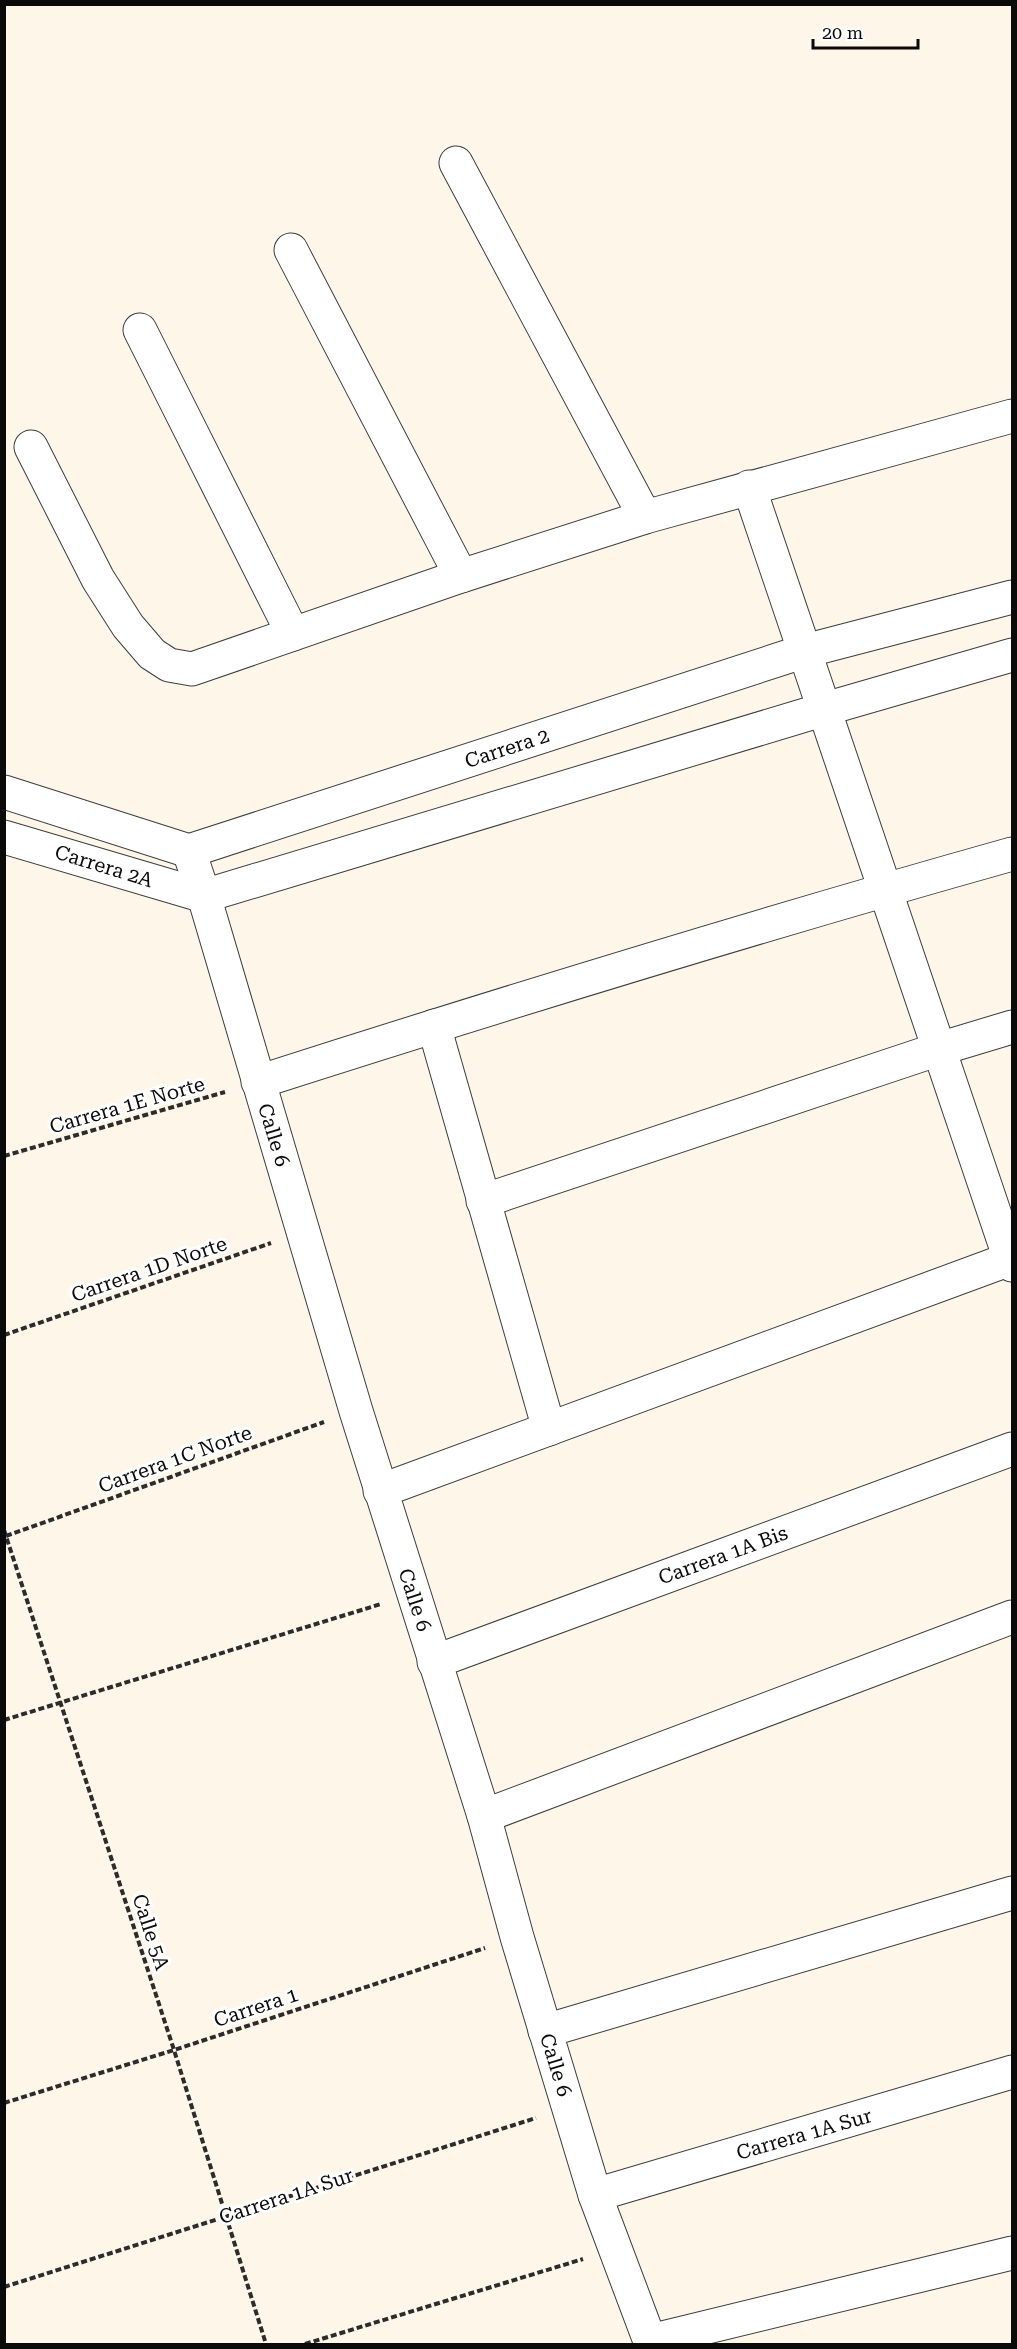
<svg xmlns="http://www.w3.org/2000/svg" width="1017" height="2349" font-family="'Roboto Serif',serif">
<rect width="100%" height="100%" fill="#fef6e9"/>
<g fill="none" stroke-linecap="round" stroke-linejoin="round">
<g stroke="#3d3d3d" stroke-width="35">
<g id="minor">
<polyline points="456,163 645,517"/>
<polyline points="291,250 461,576"/>
<polyline points="140,330 293,634"/>
<polyline points="31,447 98,579 128,626 152,654 169,665 192,669 461,576 645,517 1012,416"/>
<polyline points="749,487 1012,1265"/>
<polyline points="4,792 189,851 805,651 1012,597"/>
<polyline points="4,837 204,896 825,709 1012,655"/>
<polyline points="189,851 204,896 356,1411 484,1816 517,1937 595,2195 651,2344"/>
<polyline points="434,1026 549,1429"/>
<path d="M258,1082C508,1002 759,925 1012,854"/>
<polyline points="483,1201 939,1049 1012,1027"/>
<polyline points="380,1491 1010,1259"/>
<polyline points="434,1662 1012,1449"/>
<polyline points="484,1816 1012,1617"/>
<polyline points="545,2031 1012,1893"/>
<polyline points="595,2195 1012,2072"/>
<polyline points="650,2341 1012,2253"/>
</g>
</g>
<g stroke="#2c2c2c" stroke-width="4" stroke-dasharray="6 3" stroke-linecap="butt">
<polyline points="4,1156 225,1092"/>
<polyline points="4,1335 271,1243"/>
<polyline points="4,1530 174,2050 266,2344"/>
<polyline points="6,1536 324,1422"/>
<polyline points="4,1720 381,1604"/>
<polyline points="4,2103 174,2050 485,1948"/>
<polyline points="4,2287 536,2118"/>
<polyline points="305,2344 583,2259"/>
</g>
<use href="#minor" stroke="#fff" stroke-width="33"/>
</g>
<g text-anchor="middle" dominant-baseline="central" stroke-width="6" stroke-linejoin="round" paint-order="stroke">
<g font-size="20" fill="#0a0a0a" stroke="#fff">
<text transform="translate(507 748) rotate(-18)">Carrera 2</text>
<text transform="translate(104 866) rotate(17)">Carrera 2A</text>
<text transform="translate(127 1105) rotate(-16)">Carrera 1E Norte</text>
<text transform="translate(274 1135) rotate(73)">Calle 6</text>
<text transform="translate(149 1269) rotate(-19)">Carrera 1D Norte</text>
<text transform="translate(175 1459) rotate(-20)">Carrera 1C Norte</text>
<text transform="translate(723 1555) rotate(-20)">Carrera 1A Bis</text>
<text transform="translate(415 1600) rotate(72)">Calle 6</text>
<text transform="translate(151 1932) rotate(72)">Calle 5A</text>
<text transform="translate(256 2007) rotate(-18)">Carrera 1</text>
<text transform="translate(556 2065) rotate(73)">Calle 6</text>
<text transform="translate(804 2134) rotate(-16)">Carrera 1A Sur</text>
<text transform="translate(286 2196) rotate(-18)">Carrera 1A Sur</text>
</g>
</g>
<rect width="1017" height="2349" fill="none" stroke="#0a0a0a" stroke-width="12"/>
<path d="M813 39v9h105v-9" fill="none" stroke="#0a0a0a" stroke-width="3"/>
<text x="822" y="39" font-size="18" fill="#0a0a0a" stroke="#ffffff" stroke-width="4.5" paint-order="stroke">20 m</text>
</svg>
